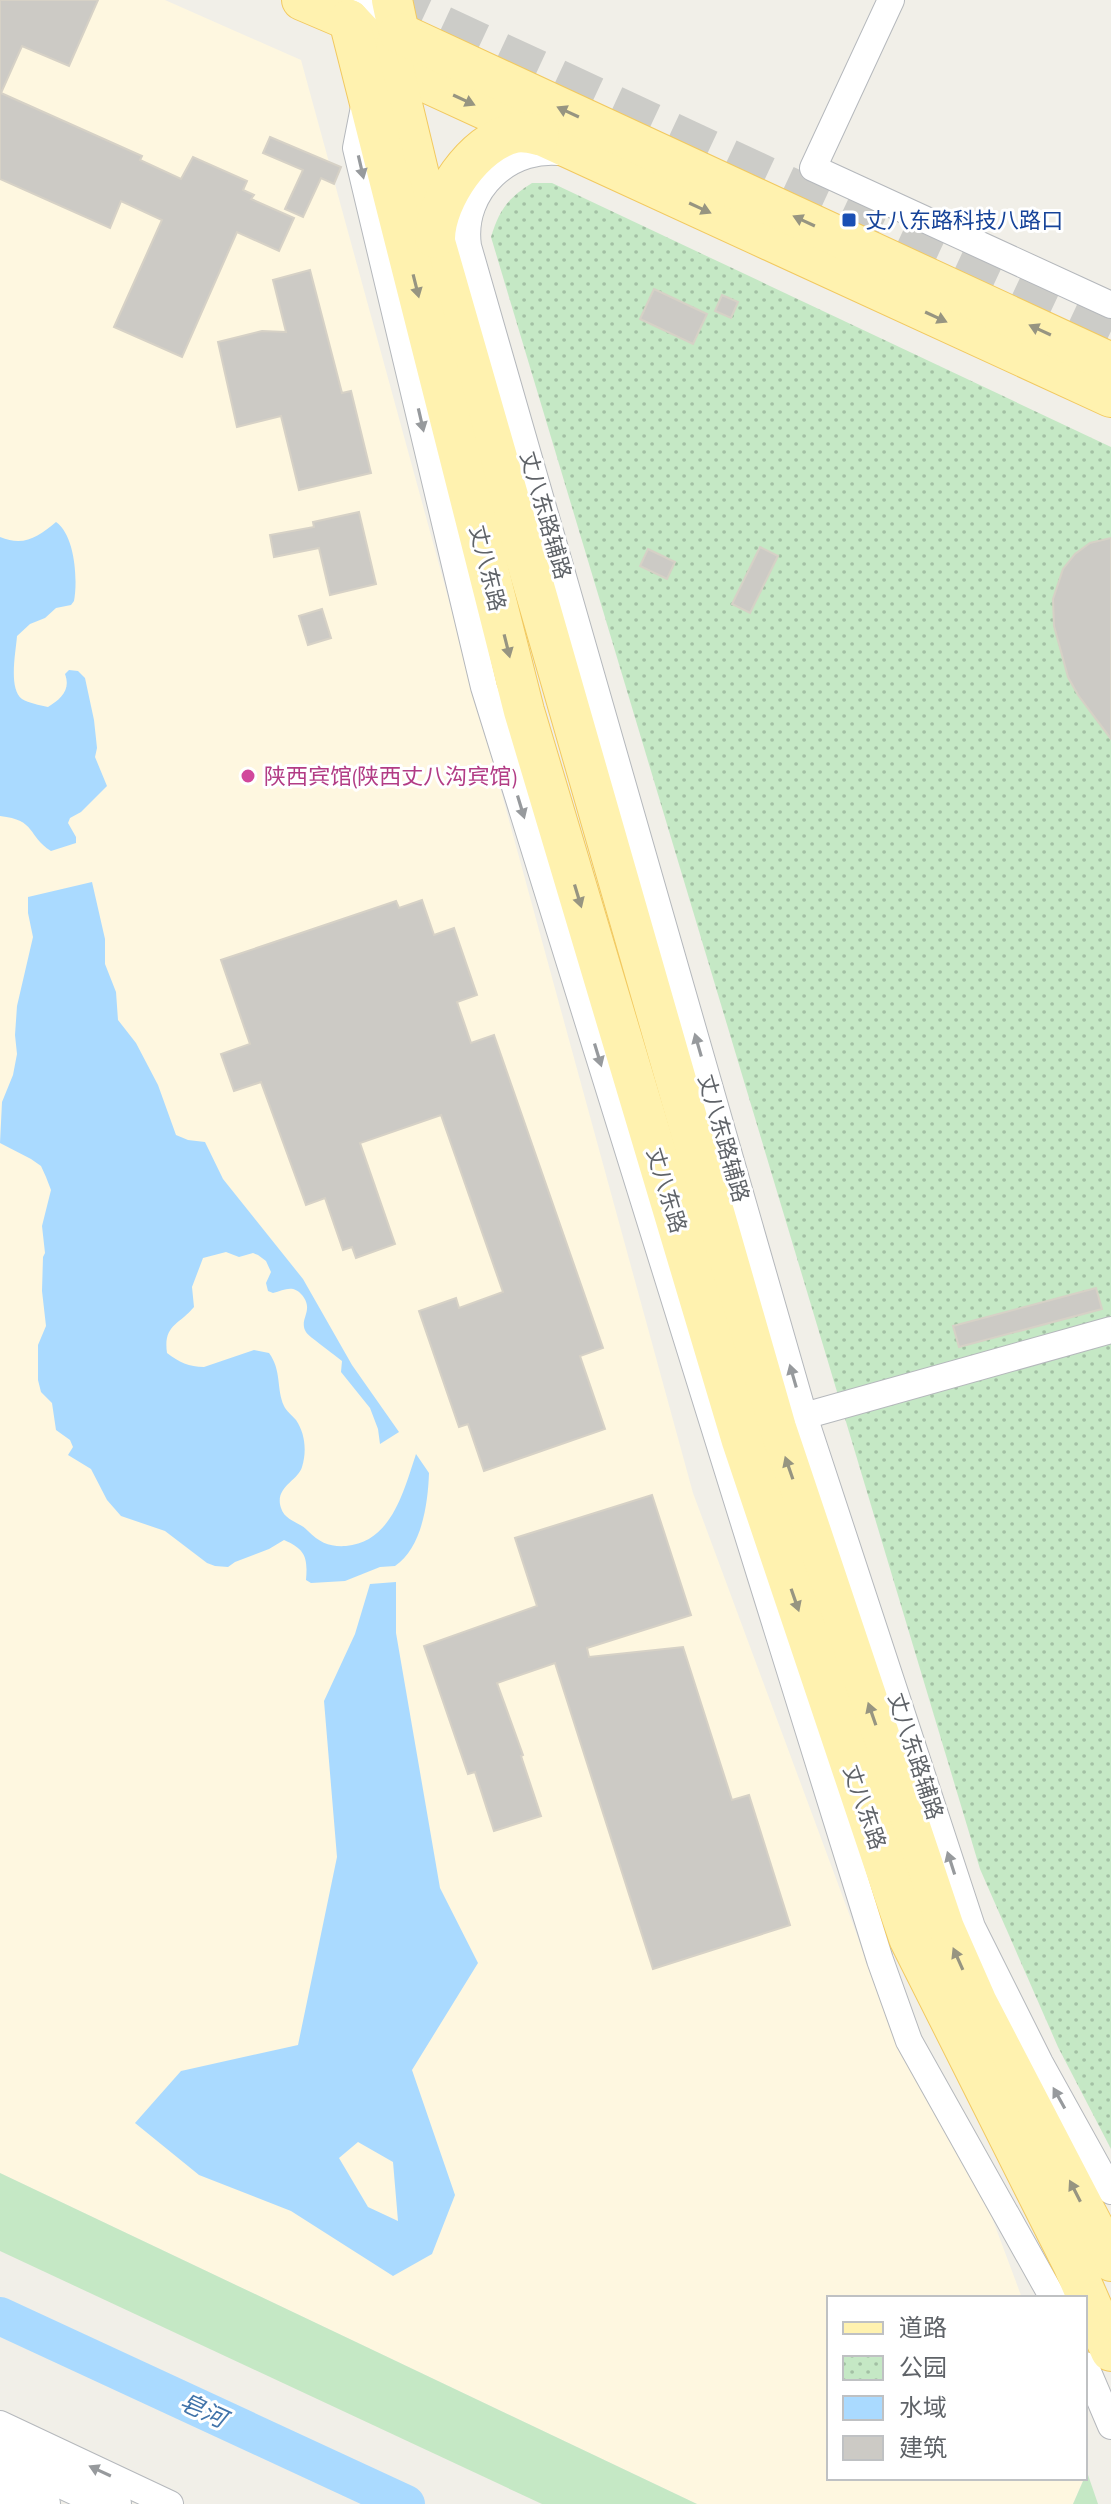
<svg xmlns="http://www.w3.org/2000/svg" width="1111" height="2504" font-family="'PT Sans Narrow','Noto Sans SC',sans-serif">
<defs>
<pattern id="park-dots" width="8" height="8" patternUnits="userSpaceOnUse" patternTransform="scale(2)"><rect width="8" height="8" fill="#c5e8c5"/><path d="M2 2h.1M6 6h.1" fill="none" stroke="#a3c0a4" stroke-width="1.8" stroke-linecap="round"/></pattern>
</defs>
<rect width="100%" height="100%" fill="#f1efe8"/>
<polygon fill="#fef7e0" points="0,0 165,0 301,60 693,1493 864,1954 988,2207 1022,2298 829,2298 829,2478 1084,2478 1073,2504 697,2504 0,2173"/>
<g fill="#c5e8c5">
<polygon points="0,2173 697,2504 542,2504 0,2251"/>
<polygon points="1087,2472 1098,2504 1073,2504"/>
</g>
<path fill="url(#park-dots)" d="M532,183H552L1111,447V2149L1058,2047L980,1869L491,237C499,210 508,198 532,183Z"/>
<g fill="#aadaff" fill-rule="evenodd">
<path d="M56,522C75,535 78,580 74,601L71,605L56,608L45,618L30,624L17,636C16,651 8,689 22,699C29,703 39,705 48,707C61,699 71,690 65,674L69,670L78,671L85,678L94,720L97,748L95,757L107,786L81,812L70,818L68,823L76,837V843L51,851C27,836 37,820 0,816V537C24,547 38,537 56,522Z"/>
<path d="M92,882L105,939V964L116,992L118,1020L136,1043L158,1085L176,1135L188,1140L205,1142L223,1179L303,1279L352,1365L399,1432L380,1444L378,1429L370,1408L341,1372L342,1361C335,1355 308,1336 306,1332C298,1319 315,1311 302,1295C293,1284 284,1290 273,1293L268,1291L266,1283L271,1272L266,1261L258,1255L253,1253L239,1257L226,1252L203,1258L192,1287L194,1307C179,1325 163,1325 167,1353C179,1362 189,1367 204,1367L254,1350L269,1353C282,1371 276,1388 284,1406C286,1411 292,1415 296,1420C305,1433 307,1451 302,1467C298,1481 274,1487 281,1508C285,1521 300,1522 308,1531C320,1543 330,1547 346,1546C392,1542 404,1490 416,1454L429,1473C428,1503 422,1548 395,1566L380,1567L345,1581L311,1583L306,1580C308,1557 305,1549 284,1540L269,1549L235,1562L228,1567L215,1566L207,1563L165,1531L121,1516L107,1500L91,1469L68,1455L73,1447L70,1440L56,1430L52,1403L41,1392L38,1380V1345L46,1326L42,1291L43,1257L45,1253L42,1226L51,1190L46,1177L41,1166L31,1159L0,1143L2,1102L13,1075L17,1054L15,1035L17,1006L33,937L28,913V897Z"/>
<path d="M396,1582V1633L440,1888L478,1963L412,2070L455,2195L432,2254L393,2276L291,2211L199,2175L135,2123L181,2071L298,2045L337,1857L324,1701L355,1634L370,1584ZM358,2142L393,2162L398,2221L368,2207L339,2158Z"/>
</g>
<g fill="none" stroke-linecap="round" stroke-linejoin="round">
<polyline stroke="#aadaff" stroke-width="38" points="0,2316 406,2504"/>
</g>
<g fill="#cccac5" stroke="#d6d1c6" stroke-width="2">
<polygon points="0,0 98,0 69,66 22,46 1,93 142,156 140,160 181,179 193,157 247,181 243,190 254,195 251,199 294,218 279,251 237,232 182,357 114,327 162,220 121,201 110,228 0,179"/>
<polygon points="270,137 341,167 334,184 321,178 303,217 285,209 303,170 263,153"/>
<polygon points="310,270 342,393 351,391 371,473 299,490 281,416 237,427 218,342 262,331 286,332 273,280"/>
<polygon points="654,289 707,314 693,344 640,319"/>
<polygon points="722,295 738,302 731,318 715,311"/>
<polygon points="359,512 376,584 330,595 319,548 274,557 270,535 314,527 313,522"/>
<polygon points="1111,538 1111,739 1078,695 1068,677 1054,626 1053,599 1063,569 1075,554 1090,543"/>
<polygon points="760,547 778,556 750,613 732,604"/>
<polygon points="648,549 675,562 667,579 640,566"/>
<polygon points="322,609 331,638 308,645 299,616"/>
<polygon points="422,900 434,935 454,928 477,995 457,1002 471,1043 494,1035 603,1348 580,1356 605,1429 484,1471 468,1424 459,1427 419,1311 456,1298 459,1308 503,1292 441,1115 360,1143 395,1244 356,1258 352,1247 343,1250 325,1198 306,1205 261,1082 234,1091 221,1054 250,1044 221,960 396,901 399,908"/>
<polygon points="1096,1288 1102,1309 959,1347 953,1326"/>
<polygon points="652,1495 691,1615 587,1648 589,1657 683,1647 732,1800 749,1795 790,1925 653,1969 555,1663 497,1683 523,1755 521,1756 541,1816 494,1831 475,1772 468,1774 424,1646 537,1606 515,1538"/>
</g>
<g fill="none" stroke-linecap="round" stroke-linejoin="round">
<polyline stroke="#ccccc8" stroke-width="42" stroke-dasharray="42 21" stroke-linecap="butt" points="385,0 1111,338"/>
<g stroke="#b5b8bc" stroke-width="28">
<g id="minor">
<polyline points="891,0 813,168 1111,305"/>
<polyline points="365,102 356,148 484,687 880,1960 909,2041 1053,2298"/>
<path d="M567,153C511,143 460,190 468,246L804,1416L972,1927L1040,2063L1111,2191"/>
<polyline points="790,1422 804,1416 1111,1330"/>
<polyline points="1085,2365 1111,2426"/>
<polyline points="0,2424 170,2504"/>
</g>
</g>
<g stroke="#b5b8bc" stroke-width="34">
<polyline id="tertiary" points="349,20 375,0"/>
</g>
<g stroke="#b6babf" stroke-width="38">
<g id="secondary">
<polyline points="0,2451 113,2504"/>
<polyline points="0,2484 42,2504"/>
</g>
</g>
<g stroke="#f2c960" stroke-width="42">
<g id="primary">
<polyline points="302,0 349,20 393,67 1111,397"/>
<polyline points="392,0 399,33 393,67 435,242 776,1428 944,1928 977,2003 1111,2261"/>
<polyline points="349,20 524,711 742,1441 909,1938 1073,2264 1111,2351"/>
<polyline points="399,33 1111,363"/>
<path d="M435,238C436,198 474,142 514,133C523,131 531,133 539,135"/>
</g>
</g>
<use href="#minor" stroke="#fff" stroke-width="26"/>
<use href="#tertiary" stroke="#fff" stroke-width="32"/>
<use href="#secondary" stroke="#fff" stroke-width="36"/>
<use href="#primary" stroke="#fff2af" stroke-width="40"/>
</g>
<defs><path id="oneway-solid" d="M-6-.8H1V-3.2L6.5 0L1 3.2V.8H-6Z" transform="scale(2)"/></defs>
<g fill="#979581">
<use href="#oneway-solid" transform="translate(464 100) rotate(25)"/>
<use href="#oneway-solid" transform="translate(568 112) rotate(-155)"/>
<use href="#oneway-solid" transform="translate(700 208) rotate(25)"/>
<use href="#oneway-solid" transform="translate(804 221) rotate(-155)"/>
<use href="#oneway-solid" transform="translate(416 286) rotate(76)"/>
<use href="#oneway-solid" transform="translate(936 317) rotate(25)"/>
<use href="#oneway-solid" transform="translate(1040 330) rotate(-155)"/>
<use href="#oneway-solid" transform="translate(507 646) rotate(76)"/>
<use href="#oneway-solid" transform="translate(578 896) rotate(73)"/>
<use href="#oneway-solid" transform="translate(789 1468) rotate(-109)"/>
<use href="#oneway-solid" transform="translate(795 1600) rotate(71)"/>
<use href="#oneway-solid" transform="translate(872 1714) rotate(-109)"/>
<use href="#oneway-solid" transform="translate(958 1959) rotate(-114)"/>
<use href="#oneway-solid" transform="translate(1075 2191) rotate(-117)"/>
</g>
<g fill="#979a9d">
<use href="#oneway-solid" transform="translate(361 167) rotate(77)"/>
<use href="#oneway-solid" transform="translate(421 420) rotate(77)"/>
<use href="#oneway-solid" transform="translate(521 807) rotate(73)"/>
<use href="#oneway-solid" transform="translate(698 1045) rotate(-106)"/>
<use href="#oneway-solid" transform="translate(598 1055) rotate(73)"/>
<use href="#oneway-solid" transform="translate(793 1376) rotate(-106)"/>
<use href="#oneway-solid" transform="translate(951 1863) rotate(-108)"/>
<use href="#oneway-solid" transform="translate(1059 2098) rotate(-119)"/>
<use href="#oneway-solid" transform="translate(100 2471) rotate(-155)"/>
</g>
<rect fill="#1a4fb4" stroke="#fff" stroke-width="3" x="841" y="212" width="16" height="16" rx="4"/>
<circle fill="#d1479c" stroke="#fff" stroke-width="3" cx="248" cy="776" r="8"/>
<g text-anchor="middle" dominant-baseline="central" stroke-width="6" stroke-linejoin="round" paint-order="stroke">
<g font-size="22" fill="#164399" stroke="#fff" text-anchor="start">
<text x="865" y="220">丈八东路科技八路口</text>
</g>
<g font-size="22" fill="#5f6368" stroke="#fff">
<text transform="translate(546 515) rotate(74)">丈八东路辅路</text>
<text transform="translate(488 568) rotate(76)">丈八东路</text>
<text transform="translate(724 1138) rotate(74)">丈八东路辅路</text>
<text transform="translate(667 1190) rotate(73)">丈八东路</text>
<text transform="translate(916 1756) rotate(72)">丈八东路辅路</text>
<text transform="translate(865 1807) rotate(71)">丈八东路</text>
</g>
<g font-size="22" fill="#b23c85" stroke="#fff" text-anchor="start">
<text x="264" y="776">陕西宾馆(陕西丈八沟宾馆)</text>
</g>
<g font-size="24" font-style="italic" fill="#4174aa" stroke="#fff">
<text transform="translate(203 2410) rotate(25)">皂河</text>
</g>
</g>
<rect x="827" y="2296" width="260" height="184" fill="#ffffff" stroke="#bfc1c3" stroke-width="2"/>
<rect x="843" y="2322" width="40" height="12" fill="#fff2af" stroke="#bfc1c3" stroke-width="2"/>
<text x="899" y="2336" font-size="24" fill="#5f6368">道路</text>
<rect x="843" y="2356" width="40" height="24" fill="url(#park-dots)" stroke="#bfc1c3" stroke-width="2"/>
<text x="899" y="2376" font-size="24" fill="#5f6368">公园</text>
<rect x="843" y="2396" width="40" height="24" fill="#aadaff" stroke="#bfc1c3" stroke-width="2"/>
<text x="899" y="2416" font-size="24" fill="#5f6368">水域</text>
<rect x="843" y="2436" width="40" height="24" fill="#cccac5" stroke="#bfc1c3" stroke-width="2"/>
<text x="899" y="2456" font-size="24" fill="#5f6368">建筑</text>
</svg>
